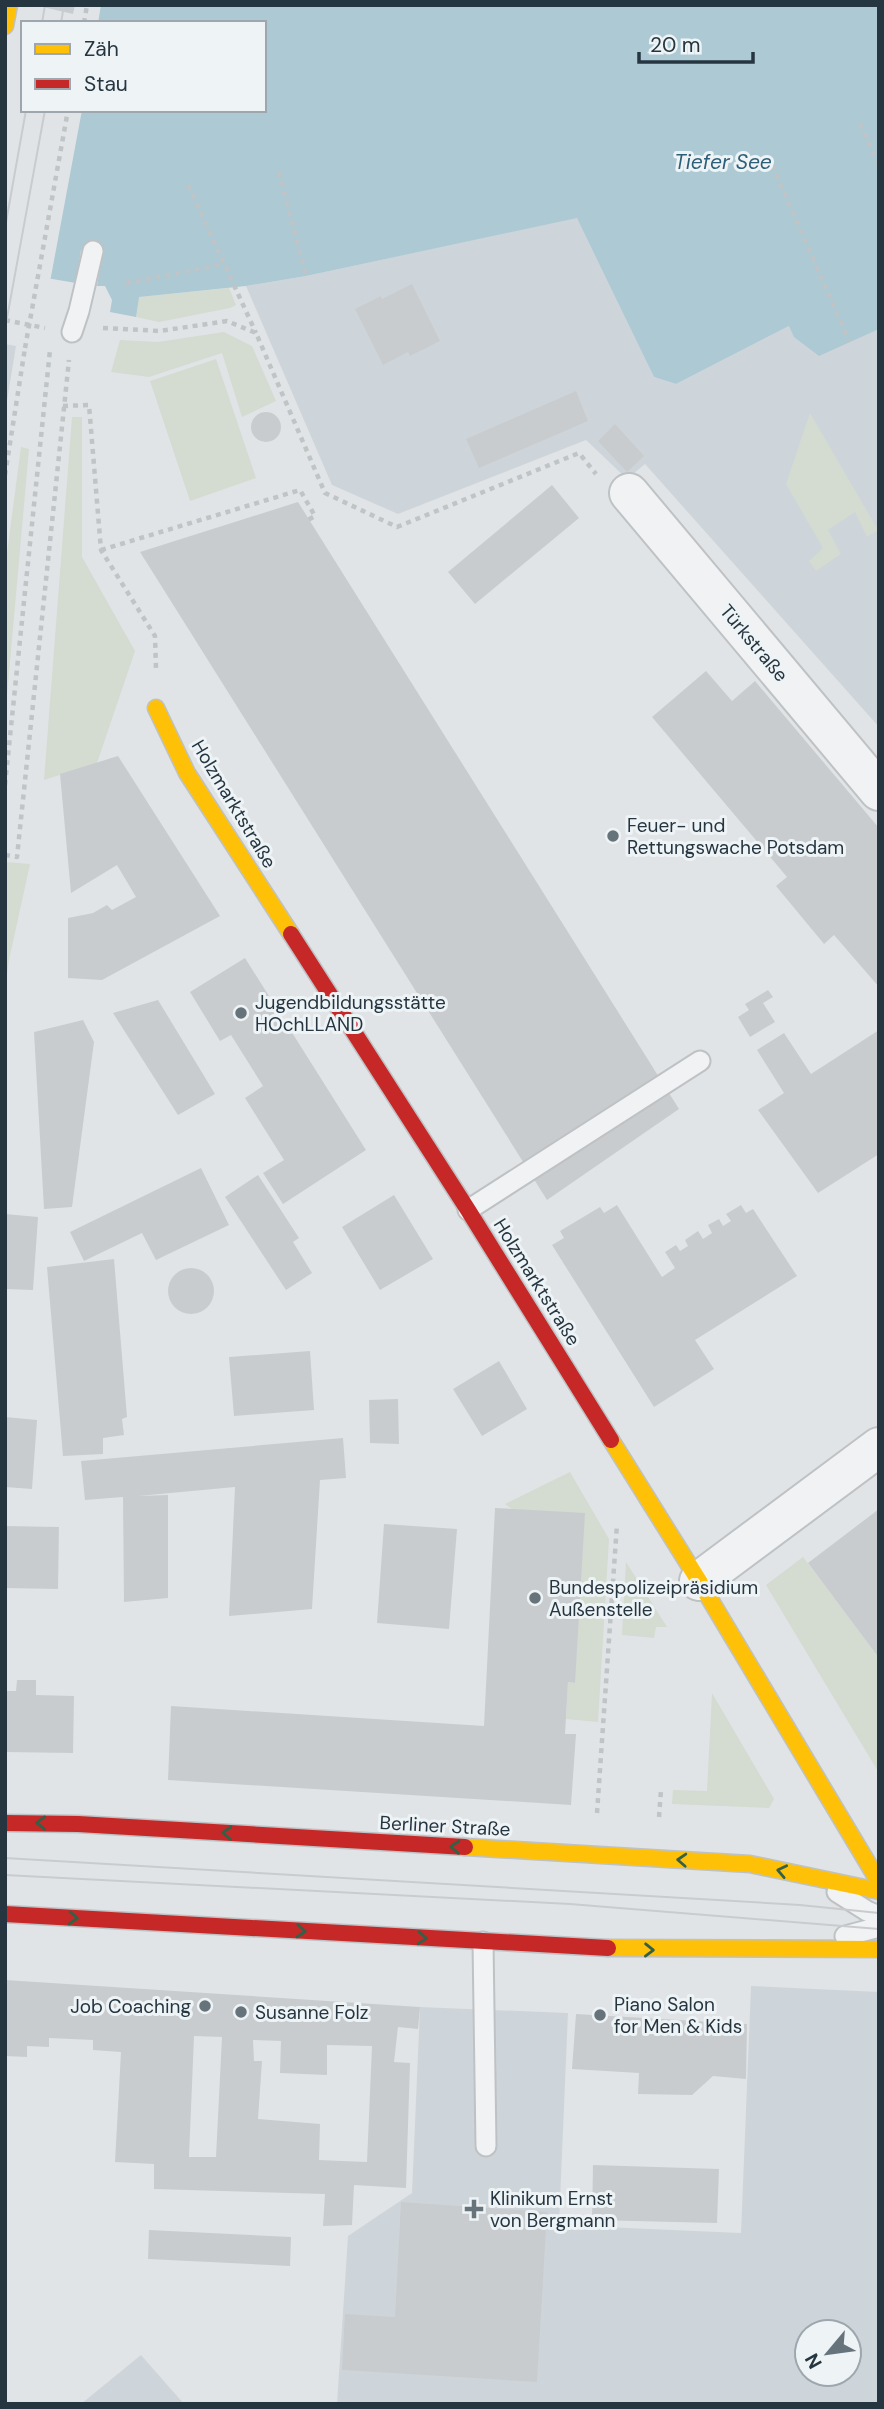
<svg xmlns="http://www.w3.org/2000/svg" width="884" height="2409" font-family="'DM Sans',sans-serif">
<rect width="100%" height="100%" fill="#e1e4e6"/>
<g fill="#ced5da" fill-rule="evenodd">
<polygon points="578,217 654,377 676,384 789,326 849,341 879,329 879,727 645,464 627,479 586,440 398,514 332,485 246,286 306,276"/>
<polygon points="5,344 16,346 5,413"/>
<path d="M751,1986L879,1992V2404H337L348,2236L412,2193L420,2007L568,2013L559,2225L741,2233ZM807,2332H849V2374H807Z"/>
<polygon points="141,2355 184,2404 81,2404"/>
</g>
<g fill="#d4dbd1">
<polygon points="229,288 236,305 230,308 159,322 136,317 138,297"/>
<polygon points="224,332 252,346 276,401 242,417 222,353 149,377 111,372 120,340 158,342"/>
<polygon points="216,359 256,478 190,501 150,381"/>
<polygon points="810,413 878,530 867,537 855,512 828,530 841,554 816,571 809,561 823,548 786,484"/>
<polygon points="72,417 82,417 82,557 135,651 97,763 44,780"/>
<polygon points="21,447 29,449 5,718 5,568"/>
<polygon points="5,862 30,864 9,960 5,989"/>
<polygon points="570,1472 609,1539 598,1722 566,1719 568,1682 574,1683 513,1510 505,1504"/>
<polygon points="803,1557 879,1658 879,1773 766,1585"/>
<polygon points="626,1562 667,1627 656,1627 654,1638 622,1635"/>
<polygon points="712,1693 774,1799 769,1808 672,1804 673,1790 707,1791"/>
</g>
<path fill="#acc9d4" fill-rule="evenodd" d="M5,5H879V329L819,356L794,337L789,326L676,384L654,377L577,218L306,276L246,286L139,297L136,317L110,312L112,300L105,286H97L103,253L81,250L76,283L5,271ZM23,23H264V110H23Z"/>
<polygon fill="#e1e4e6" points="5,5 101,5 98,23 23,23 23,110 82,110 50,282 5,275"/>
<g fill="#c9ccce" fill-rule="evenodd">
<polygon points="34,5 75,5 73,14"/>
<polygon points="412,284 440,341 410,356 408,352 383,365 355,309 381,296 382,299"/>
<polygon points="576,391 588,421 479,468 466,439"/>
<circle cx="266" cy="427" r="15"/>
<polygon points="615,424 644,456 627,472 598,441"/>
<polygon points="552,485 579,518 475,604 448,572"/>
<polygon points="298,502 679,1109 547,1200 140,552"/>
<polygon points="706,671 732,701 755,681 879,828 879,987 834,935 824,944 776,886 787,877 652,717"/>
<polygon points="118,756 220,916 102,980 68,978 68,918 93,913 107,905 112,910 136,897 117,865 71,893 60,774"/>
<polygon points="245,958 366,1150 283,1204 263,1173 284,1160 245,1098 263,1086 231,1035 220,1041 190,992"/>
<polygon points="768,990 773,997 763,1003 775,1022 750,1037 738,1017 749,1010 745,1004"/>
<polygon points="158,1000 215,1094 178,1115 113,1013"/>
<polygon points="83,1020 94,1042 72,1207 44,1209 34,1032"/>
<polygon points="879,1030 879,1154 818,1193 758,1110 784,1093 757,1050 784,1033 811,1074"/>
<polygon points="201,1168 229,1225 156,1260 142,1233 84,1261 70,1232"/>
<polygon points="258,1175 299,1238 293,1242 312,1273 286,1290 225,1197"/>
<polygon points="394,1195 433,1259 380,1290 342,1227"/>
<polygon points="617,1205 662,1277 675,1268 665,1252 676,1245 680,1251 688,1246 685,1240 698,1231 703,1239 712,1233 708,1225 719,1219 723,1226 731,1221 726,1214 741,1205 746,1213 753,1209 797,1276 695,1340 714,1369 654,1407 552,1245 564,1238 560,1231 600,1207 604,1213"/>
<polygon points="5,1214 38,1217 33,1290 5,1289"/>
<polygon points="114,1259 127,1417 122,1419 124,1435 103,1438 103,1454 63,1456 47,1267"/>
<circle cx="191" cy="1291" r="23"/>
<polygon points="310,1351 314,1410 234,1416 229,1357"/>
<polygon points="499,1361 527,1409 482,1436 453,1389"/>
<polygon points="398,1399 399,1444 370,1443 369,1400"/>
<polygon points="5,1417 37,1420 32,1489 5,1487"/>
<polygon points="343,1438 346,1478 320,1480 312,1609 229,1616 235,1487 138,1496 168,1495 168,1598 124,1602 123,1497 85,1500 81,1461"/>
<polygon points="495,1508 585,1513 575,1683 568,1682 565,1734 576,1734 571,1805 168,1780 171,1706 484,1726"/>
<polygon points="879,1509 879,1658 808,1563"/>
<polygon points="384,1524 457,1529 449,1629 377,1623"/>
<polygon points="5,1526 59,1527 58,1589 5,1588"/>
<polygon points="17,1680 36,1680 36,1695 74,1696 73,1753 5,1752 5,1691 16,1691"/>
<path d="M5,1980L420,2007L418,2029L398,2027L394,2062L410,2063L406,2188L354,2185L352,2225L323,2226L325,2194L154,2189V2164L115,2162L121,2052L93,2050V2040L49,2038V2047L27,2046V2057L5,2056ZM194,2036L222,2037L216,2157H189ZM253,2040L281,2041L280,2073L327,2075V2045L372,2046L367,2162L319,2160L320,2124L258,2119L262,2061H254Z"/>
<polygon points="576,2014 747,2024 746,2079 713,2076 692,2095 638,2094 639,2073 572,2069"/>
<polygon points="593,2165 719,2169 717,2223 592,2220"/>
<polygon points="401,2202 547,2212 537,2382 342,2370 345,2314 395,2317"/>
<polygon points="149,2230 291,2237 290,2266 148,2259"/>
</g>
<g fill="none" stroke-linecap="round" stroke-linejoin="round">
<g stroke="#bfc2c4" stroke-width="23">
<g id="lane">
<polyline points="72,332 79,311 93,251"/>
<polyline points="468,1210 700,1061"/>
<polyline points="837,1892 867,1911 879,1916"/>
<polyline points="845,1936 879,1927"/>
<polyline points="483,1942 486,2146"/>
</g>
</g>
<g stroke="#bfc2c4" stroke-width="42">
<g id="street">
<polyline points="629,493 879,791"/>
<polyline points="699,1581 879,1447"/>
</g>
</g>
<g stroke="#bfc2c4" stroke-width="19">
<g id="slow">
<polyline points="5,26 9,5"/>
<polyline points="156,708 187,773 291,934"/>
<polyline points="611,1440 699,1581 879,1882"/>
<polyline points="465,1847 750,1864 879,1891"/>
<polyline points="608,1948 879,1949"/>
</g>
</g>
<g stroke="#bfc2c4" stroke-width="19">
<g id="jam">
<polyline points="291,934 468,1210 611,1440"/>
<polyline points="5,1823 78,1824 465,1847"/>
<polyline points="5,1914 608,1948"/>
</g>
</g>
<g stroke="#bfc4c6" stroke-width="4.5" stroke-dasharray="5 5" stroke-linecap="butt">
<polyline points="84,23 87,5"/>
<polyline points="860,124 879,166"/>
<polyline points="772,165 849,341"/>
<polyline points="279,172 306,276"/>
<polyline points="188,185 256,333"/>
<polyline points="126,283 224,264"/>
<polyline points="5,320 45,328"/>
<polyline points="103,328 160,331 227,321 256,333 325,493 397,527 579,453 596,474"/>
<polyline points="63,406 89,405 101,550 155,636 156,669"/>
<polyline points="5,475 25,348"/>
<polyline points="101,550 300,490 315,516 308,520"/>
<polyline points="5,785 50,350"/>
<polyline points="5,855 17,857 69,360"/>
<polyline points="597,1813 617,1524"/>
<polyline points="659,1817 661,1790"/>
</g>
<use href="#lane" stroke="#f0f2f3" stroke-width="19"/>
<use href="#street" stroke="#f0f2f3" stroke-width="38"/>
<use href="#slow" stroke="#ffc107" stroke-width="16"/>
<use href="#jam" stroke="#c62828" stroke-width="16"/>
<g stroke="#c9ccce" stroke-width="2">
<polyline points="42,23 45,5"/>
<polyline points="61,23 64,5"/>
<polyline points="5,228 26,110"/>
<polyline points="5,329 45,110"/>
<polyline points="5,1858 800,1905 879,1913"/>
<polyline points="5,1875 570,1904 879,1929"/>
</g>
<polyline stroke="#bfc4c6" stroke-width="4.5" stroke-dasharray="5 5" stroke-linecap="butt" points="25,348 68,110"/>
</g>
<defs><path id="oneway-chevron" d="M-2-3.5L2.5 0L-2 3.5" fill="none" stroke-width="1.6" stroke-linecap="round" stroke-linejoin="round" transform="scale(1.75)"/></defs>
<g stroke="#336046">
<use href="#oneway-chevron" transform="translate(41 1823) rotate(-179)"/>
<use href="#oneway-chevron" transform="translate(227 1833) rotate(-177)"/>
<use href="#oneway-chevron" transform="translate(455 1847) rotate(-177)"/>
<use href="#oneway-chevron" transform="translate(682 1860) rotate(-177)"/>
<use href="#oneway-chevron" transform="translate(782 1871) rotate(-168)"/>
<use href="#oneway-chevron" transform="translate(73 1918) rotate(3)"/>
<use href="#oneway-chevron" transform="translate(301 1931) rotate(3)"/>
<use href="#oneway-chevron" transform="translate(422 1938) rotate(4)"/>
<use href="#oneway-chevron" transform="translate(649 1950) rotate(1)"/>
</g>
<g fill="#67737b" stroke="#eef3f6" stroke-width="2.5">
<circle cx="613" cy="836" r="7"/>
<circle cx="241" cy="1013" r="7"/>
<circle cx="535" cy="1598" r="7"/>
<circle cx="205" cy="2006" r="7"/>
<circle cx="241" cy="2012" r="7"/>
<circle cx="600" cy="2015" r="7"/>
<path d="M470.5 2198.5h7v7h7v7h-7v7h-7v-7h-7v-7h7z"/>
</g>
<g text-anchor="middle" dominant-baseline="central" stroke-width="6" stroke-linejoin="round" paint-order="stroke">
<g font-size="19" fill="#263641" stroke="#eef3f6">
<text transform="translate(754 643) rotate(50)">Türkstraße</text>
<text transform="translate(234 804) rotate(59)">Holzmarktstraße</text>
<text transform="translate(537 1282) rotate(58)">Holzmarktstraße</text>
<text transform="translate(445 1826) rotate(3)">Berliner Straße</text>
</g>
<g font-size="19" fill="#263641" stroke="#eef3f6" text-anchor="start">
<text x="627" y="825">Feuer- und<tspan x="627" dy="22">Rettungswache Potsdam</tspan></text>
<text x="255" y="1002">Jugendbildungsstätte<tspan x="255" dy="22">HOchLLAND</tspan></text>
<text x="549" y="1587">Bundespolizeipräsidium<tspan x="549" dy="22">Außenstelle</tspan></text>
<text x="614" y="2004">Piano Salon<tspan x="614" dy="22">for Men &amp; Kids</tspan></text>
<text x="191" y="2006" text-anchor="end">Job Coaching</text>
<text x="255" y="2012">Susanne Folz</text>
<text x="490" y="2198">Klinikum Ernst<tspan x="490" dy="22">von Bergmann</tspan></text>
</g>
<g font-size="21" font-style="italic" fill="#2d6078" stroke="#eef3f6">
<text x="723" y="162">Tiefer See</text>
</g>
</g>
<rect width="884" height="2409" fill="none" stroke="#263641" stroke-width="14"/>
<rect x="21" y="21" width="245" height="91" fill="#eef3f6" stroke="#9ea7ae" stroke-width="2"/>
<rect x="35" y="44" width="35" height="10" fill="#ffc107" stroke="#9ea7ae" stroke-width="2"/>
<text x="84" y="56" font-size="21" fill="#263641">Zäh</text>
<rect x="35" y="79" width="35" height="10" fill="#c62828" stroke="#9ea7ae" stroke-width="2"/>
<text x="84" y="91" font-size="21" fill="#263641">Stau</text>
<g transform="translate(828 2353) rotate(241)"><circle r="33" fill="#eef3f6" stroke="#9ea7ae" stroke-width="2"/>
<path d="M0-5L12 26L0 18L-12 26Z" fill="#67737b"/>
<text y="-10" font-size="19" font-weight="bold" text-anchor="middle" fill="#263641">N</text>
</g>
<path d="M639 52v10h114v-10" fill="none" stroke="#263641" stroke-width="3.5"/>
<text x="650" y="52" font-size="21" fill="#263641" stroke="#eef3f6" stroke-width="5" paint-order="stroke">20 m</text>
</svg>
